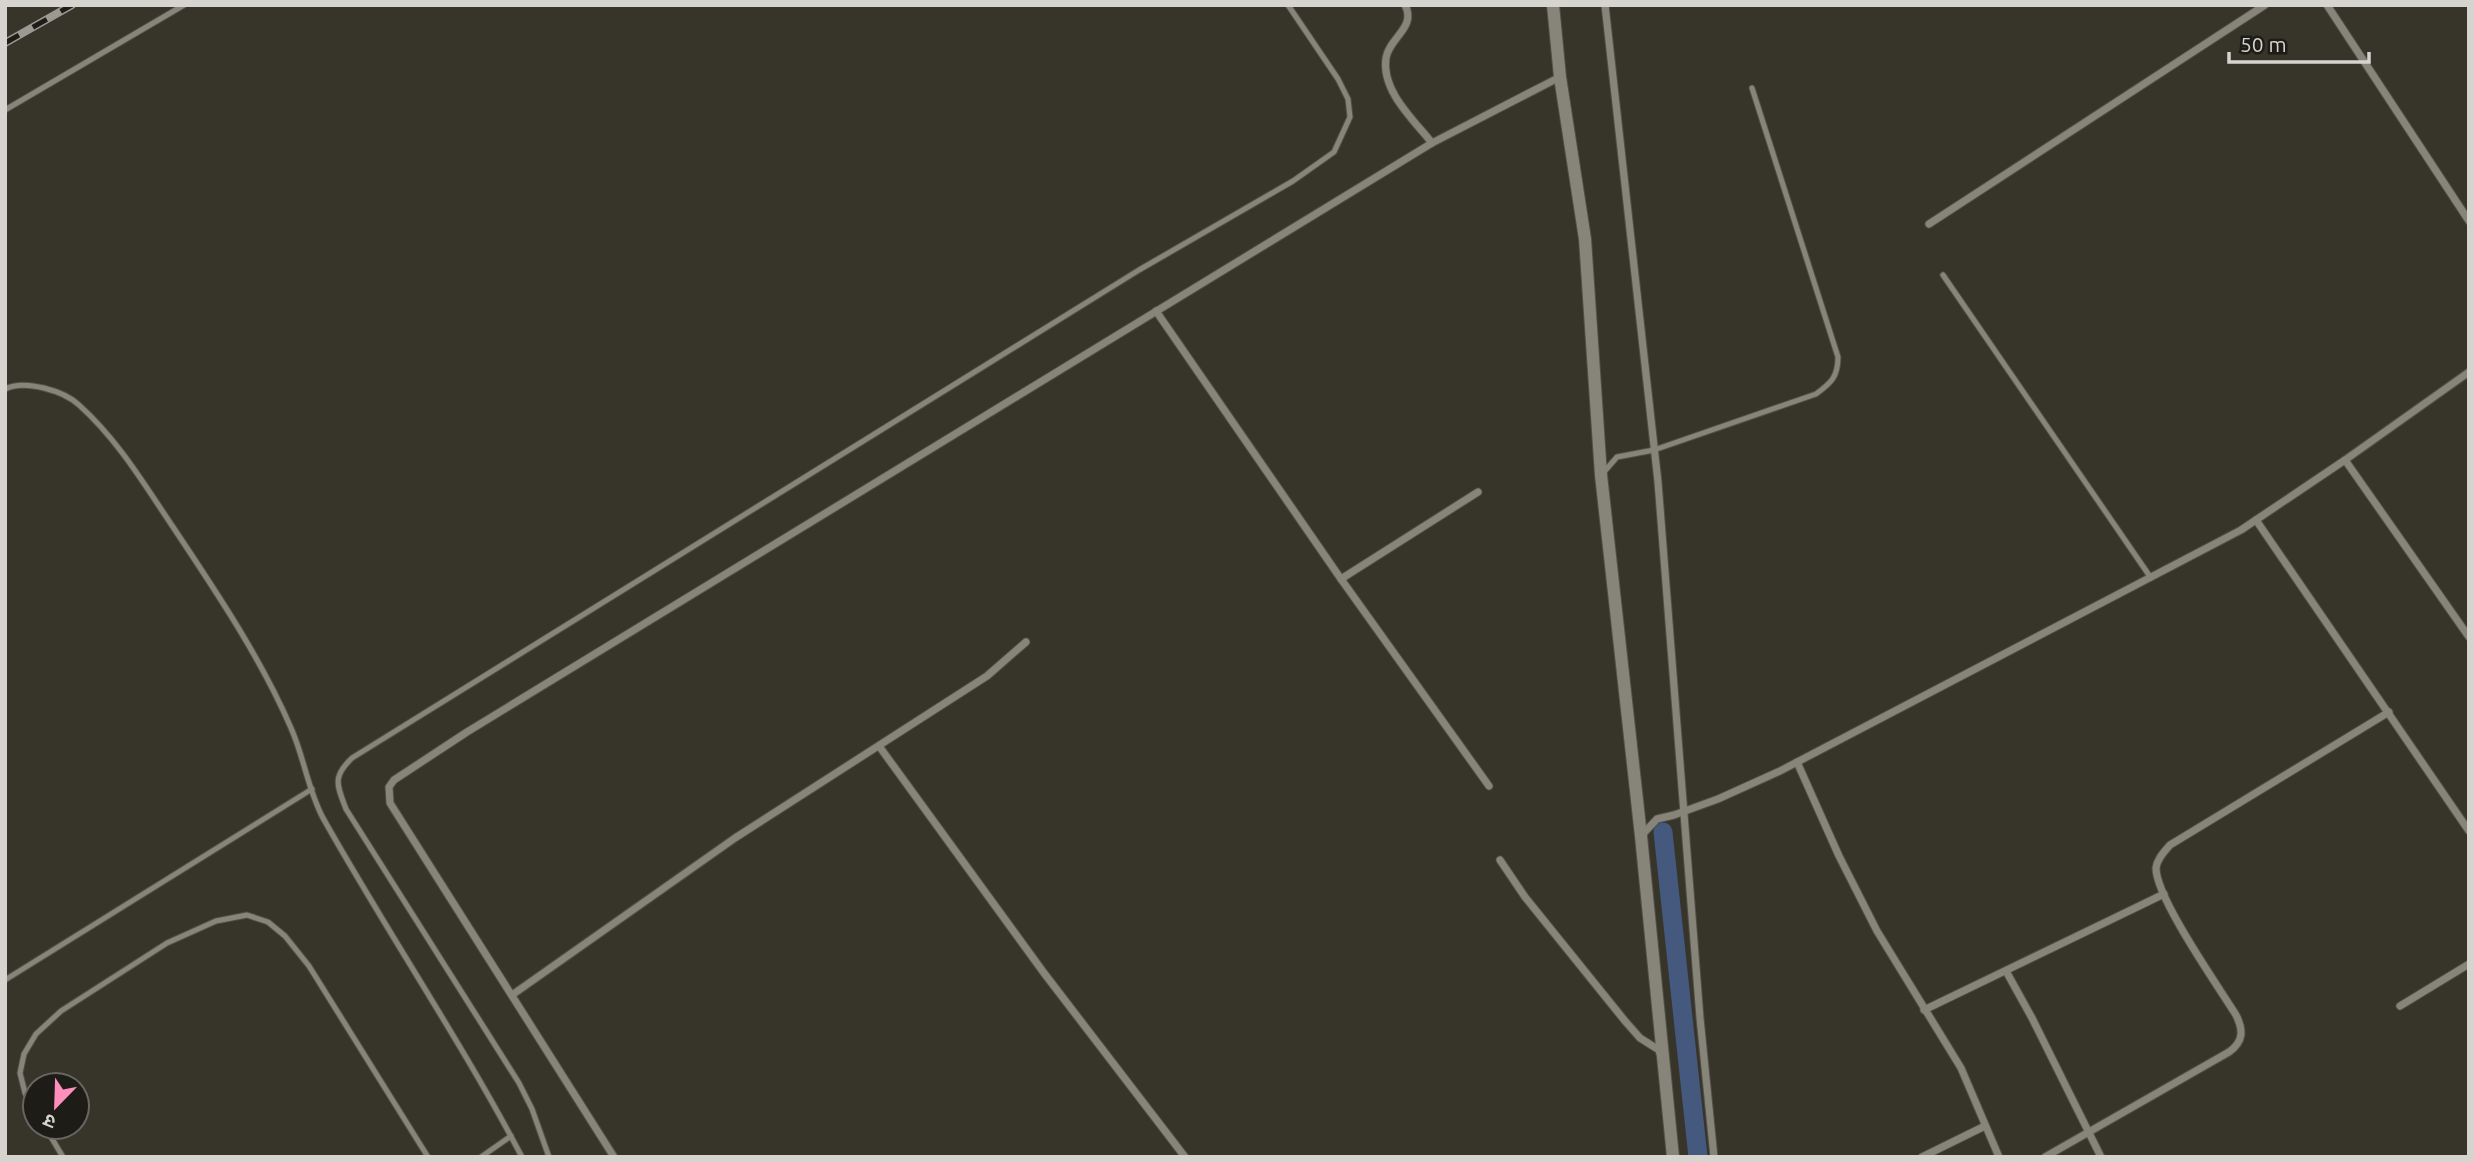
<svg xmlns="http://www.w3.org/2000/svg" width="2474" height="1162" font-family="Ubuntu,'Noto Sans Devanagari',sans-serif">
<rect width="100%" height="100%" fill="#37342a"/>
<g fill="none" stroke-linecap="round" stroke-linejoin="round">
<polyline stroke="#45587d" stroke-width="19" points="1663,832 1698,1157"/>
<g stroke="#515047" stroke-width="7">
<g id="service">
<polyline points="5,110 184,5"/>
<polyline points="1943,275 2151,578"/>
<path d="M5,389C25,379 64,391 79,405C118,440 144,484 173,527C215,590 261,658 291,728C304,757 308,790 323,818C387,932 461,1041 522,1157"/>
<path d="M1603,473L1617,457L1654,450L1816,394C1831,383 1838,377 1838,357L1752,88"/>
<polyline points="5,980 312,789"/>
<polyline points="35,1110 25,1093 20,1073 24,1054 36,1034 61,1011 167,943 216,921 247,915 268,922 285,936 309,966 428,1157"/>
<polyline points="45,1127 63,1157"/>
<polyline points="481,1157 511,1136"/>
<path d="M549,1157L532,1109L519,1083L346,809C337,785 332,777 352,758L1139,270L1293,181L1334,152L1350,117L1348,99L1338,79L1288,5"/>
</g>
</g>
<g stroke="#515047" stroke-width="9">
<g id="minor">
<path d="M1405,5C1417,27 1389,38 1386,58C1381,91 1414,120 1432,143"/>
<polyline points="1605,5 1658,482 1700,1018 1714,1157"/>
<polyline points="2327,5 2469,221"/>
<polyline points="1929,224 2265,5"/>
<polyline points="1156,311 1341,579 1489,786"/>
<polyline points="2345,460 2469,637"/>
<polyline points="2256,520 2469,831"/>
<polyline points="1341,579 1478,492"/>
<polyline points="879,746 1044,973 1185,1157"/>
<polyline points="1797,762 1839,856 1877,931 1961,1068 1999,1157"/>
<polyline points="1641,836 1657,819 1674,815 1718,799 1780,771 2241,530 2345,460 2469,372"/>
<polyline points="1500,860 1525,897 1625,1021 1640,1038 1659,1050 1660,1054"/>
<polyline points="2006,971 2032,1018 2101,1157"/>
<polyline points="512,995 735,838 987,676 1026,642"/>
<polyline points="2400,1006 2469,964"/>
<polyline points="1924,1010 2164,894"/>
<polyline points="614,1157 390,803 389,787 394,780 467,732 1432,143 1560,77"/>
<polyline points="1922,1157 1985,1126"/>
<path d="M2045,1157L2229,1052C2243,1042 2244,1031 2236,1015C2218,986 2156,898 2156,868C2157,859 2164,852 2170,845L2389,712"/>
</g>
</g>
<g stroke="#515047" stroke-width="14">
<polyline id="tertiary" points="1553,5 1560,77 1585,239 1601,475 1641,836 1673,1157"/>
</g>
<use href="#service" stroke="#878579" stroke-width="5"/>
<use href="#minor" stroke="#878579" stroke-width="7"/>
<use href="#tertiary" stroke="#878579" stroke-width="12"/>
<g stroke="#9b9992" stroke-width="8">
<polyline id="rail" points="5,43 72,5"/>
</g>
<use href="#rail" stroke="#1d1c17" stroke-width="5" stroke-dasharray="16" stroke-linecap="butt"/>
</g>
<rect width="2474" height="1162" fill="none" stroke="#d5d4ce" stroke-width="14"/>
<g transform="translate(56 1106) rotate(203)"><circle r="33" fill="#1d1c17" stroke="#676660" stroke-width="2"/>
<path d="M0-5L12 26L0 18L-12 26Z" fill="#fe8ebb"/>
<text y="-10" font-size="19" font-weight="bold" text-anchor="middle" fill="#d5d4ce">उ</text>
</g>
<path d="M2229 52v10h140v-10" fill="none" stroke="#d5d4ce" stroke-width="3.5"/>
<text x="2240" y="52" font-size="21" fill="#d5d4ce" stroke="#1d1c17" stroke-width="5" paint-order="stroke">50 m</text>
</svg>
